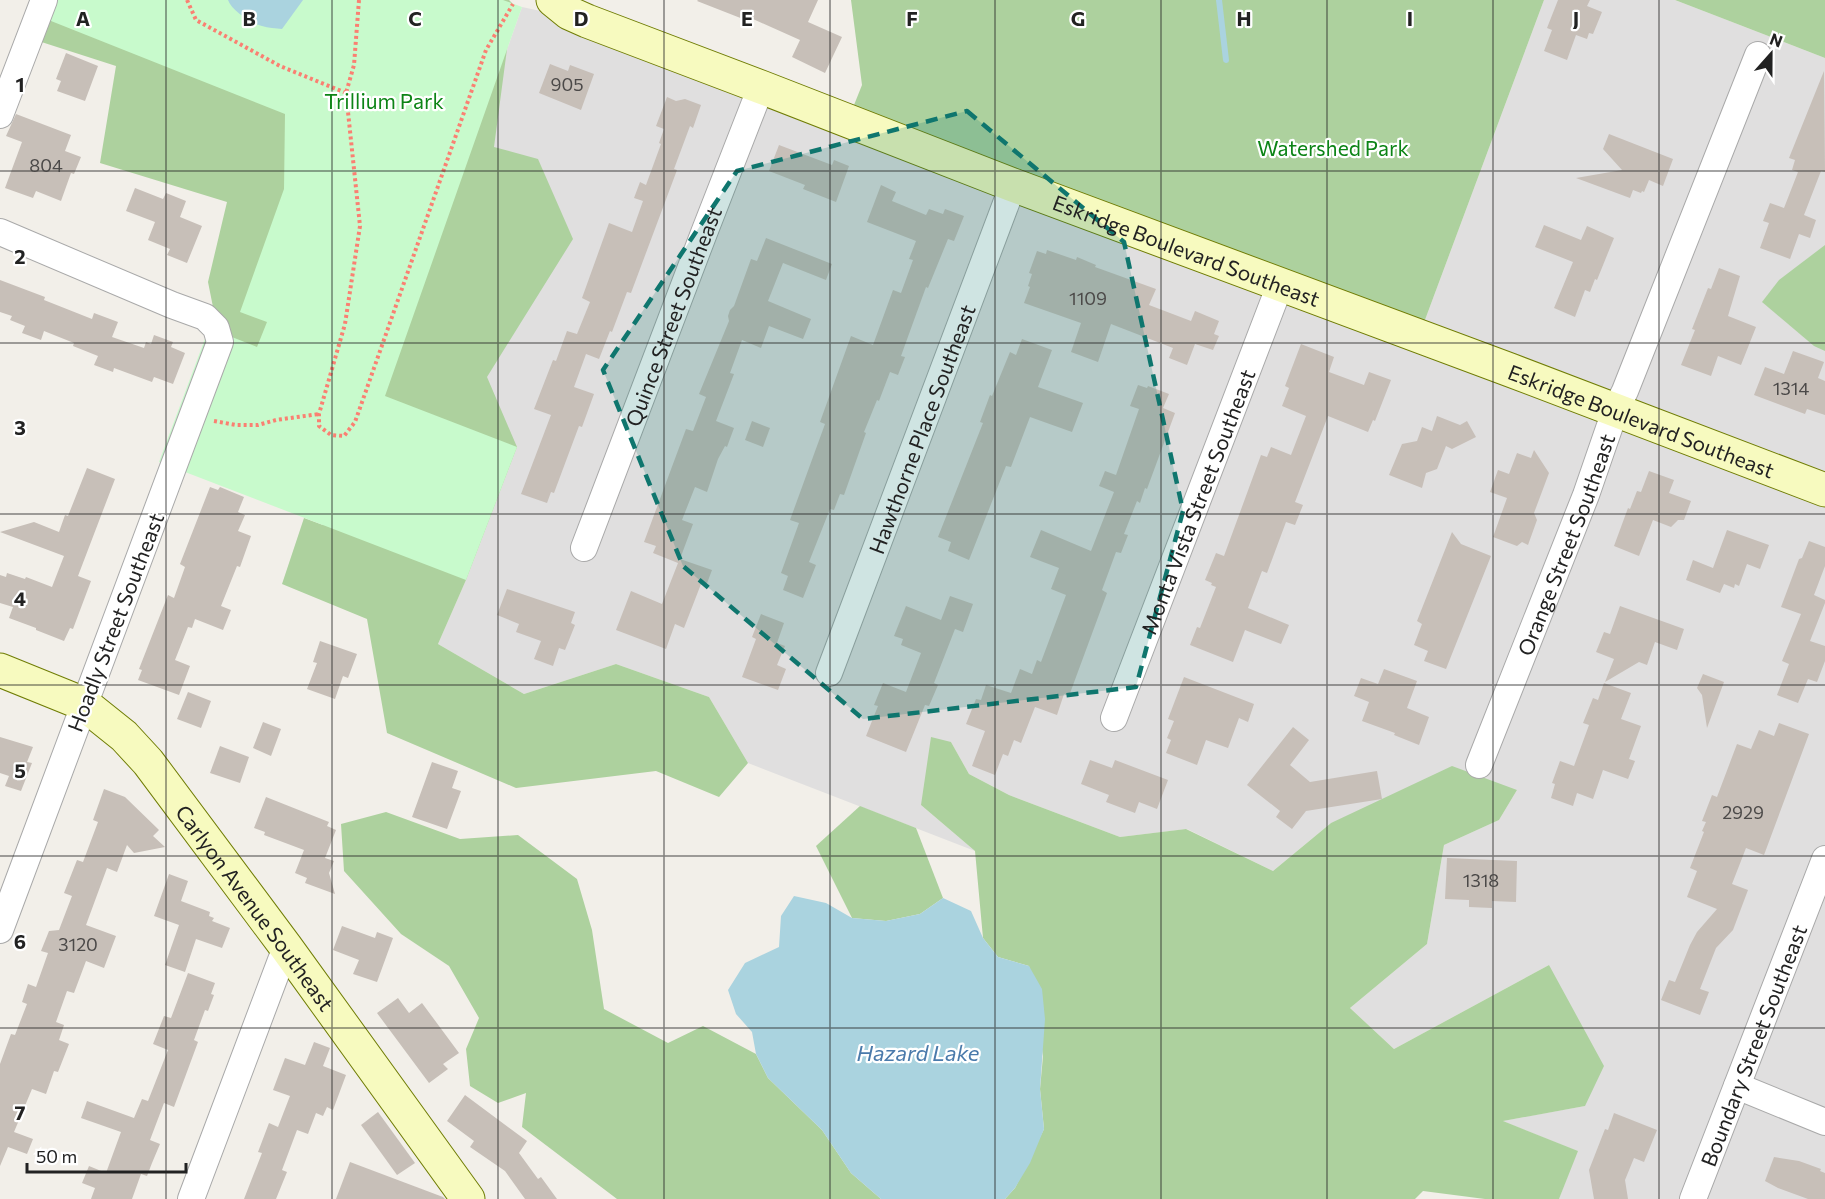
<svg xmlns="http://www.w3.org/2000/svg" width="1825" height="1199" font-family="Commissioner,sans-serif">
<rect width="100%" height="100%" fill="#f2efe9"/>
<polygon fill="#e0dfdf" points="1544,0 1675,0 1825,58 1825,1199 1559,1199 1577,1151 1502,1121 1585,1106 1549,965 1394,1049 1350,1008 1427,944 1444,845 1499,820 1517,790 1331,823 1273,871 1187,829 1120,837 1009,795 969,774 951,742 921,805 975,851 748,763 709,697 616,664 524,694 438,644 466,580 517,447 385,396 522,7 587,21 1419,336"/>
<g fill="#add19e">
<polygon points="44,0 509,0 513,4 494,147 538,159 573,239 487,377 517,447 466,580 438,644 524,694 616,664 709,697 748,763 719,797 656,771 516,788 387,733 367,619 282,584 304,518 323,525 220,342 208,282 227,202 100,163 116,66 29,38"/>
<polygon points="851,0 1544,0 1419,336 848,120 862,85"/>
<polygon points="1675,0 1825,0 1825,58"/>
<polygon points="1825,245 1825,351 1814,346 1762,302 1779,280"/>
<polygon points="931,737 951,742 969,774 1009,795 1120,837 1186,829 1273,871 1331,823 1452,766 1517,790 1499,820 1444,845 1427,944 1350,1008 1394,1049 1549,965 1604,1066 1585,1106 1503,1121 1578,1151 1559,1199 1485,1199 1423,1191 1415,1199 1005,1199 1015,1188 1044,1129 1040,1089 1043,1056 1029,966 998,957 983,938 975,851 921,805"/>
<polygon points="860,806 916,828 943,898 920,914 886,921 852,918 816,846"/>
<polygon points="386,812 460,839 518,835 577,879 592,930 604,1009 668,1043 703,1026 756,1054 768,1078 822,1130 851,1173 881,1199 617,1199 522,1127 526,1093 498,1103 470,1086 466,1049 479,1018 449,966 401,934 344,871 341,824"/>
</g>
<polygon fill="#c8facc" points="53,0 503,0 522,7 385,396 517,447 466,580 159,462 209,328 257,347 267,322 240,312 284,189 285,114 46,19"/>
<g fill="#aad3df">
<path d="M228,0H303L282,29C276,28 268,28 262,26C251,23 232,11 228,0Z"/>
<polygon points="794,896 826,903 852,918 886,921 920,914 943,898 971,911 983,938 998,957 1029,966 1042,989 1045,1019 1040,1089 1044,1129 1030,1163 1015,1188 1005,1199 881,1199 851,1173 822,1130 768,1078 756,1054 752,1032 736,1014 728,990 745,963 779,947 781,916"/>
</g>
<g fill="none" stroke-linecap="round" stroke-linejoin="round">
<polyline stroke="#aad3df" stroke-width="6" points="1219,0 1226,60"/>
</g>
<g fill="#c7bfb8">
<polygon points="698,0 818,0 808,22 842,37 825,73 792,57 800,40 744,15 743,19 697,1"/>
<polygon points="1558,0 1590,0 1587,6 1602,12 1593,34 1589,33 1587,39 1576,35 1567,60 1544,51 1552,30 1547,28"/>
<polygon points="66,53 98,66 85,101 57,91 61,81 56,79"/>
<polygon points="550,64 568,71 570,65 594,74 581,110 539,93"/>
<polygon points="1824,71 1825,172 1821,171 1804,215 1816,220 1810,238 1799,234 1790,259 1760,248 1769,223 1763,221 1770,203 1784,208 1798,172 1792,170 1795,160 1789,158"/>
<polygon points="667,97 676,101 685,99 701,105 693,128 690,126 674,169 677,170 631,293 627,292 612,332 610,331 599,359 586,354 574,387 594,394 582,427 579,426 554,493 551,492 547,503 521,494 551,415 534,409 553,360 556,361 567,331 577,334 590,302 582,298 609,223 632,232 643,201 634,198 640,182 646,185 661,144 659,143 664,129 656,126"/>
<polygon points="16,114 71,135 65,151 81,157 74,174 71,173 61,201 36,191 33,198 5,188 22,142 6,136"/>
<polygon points="1609,134 1673,159 1663,186 1649,180 1644,192 1642,191 1641,193 1633,190 1630,198 1576,178 1622,170 1603,149"/>
<polygon points="779,145 832,165 834,160 849,166 836,202 803,189 805,185 769,171"/>
<polygon points="881,185 896,192 892,201 926,215 929,209 943,214 945,209 964,216 954,241 948,239 928,288 926,287 901,356 905,357 898,375 890,372 879,401 877,400 864,432 866,433 844,495 840,494 834,510 830,509 809,562 816,565 803,598 783,590 788,576 781,573 799,523 790,520 825,424 820,422 851,336 873,345 893,290 901,293 913,260 909,259 916,241 867,222"/>
<polygon points="135,188 163,199 166,193 186,201 180,217 202,226 187,263 167,255 170,249 148,240 155,222 126,211"/>
<polygon points="1544,225 1581,240 1587,226 1614,238 1597,280 1595,279 1590,292 1585,290 1575,317 1554,308 1573,262 1535,247"/>
<polygon points="766,238 832,264 826,280 783,263 768,301 811,319 803,339 769,326 761,348 742,340 730,373 734,374 716,421 734,428 727,447 725,446 718,459 707,492 695,487 682,520 693,524 680,559 712,570 706,586 701,584 684,628 675,624 666,649 616,630 631,591 662,604 678,563 653,553 656,546 644,542 686,429 693,431 706,397 699,394 729,321 728,316 730,310 734,306 751,259 757,261"/>
<polygon points="1047,250 1076,260 1077,257 1096,265 1095,267 1156,289 1149,305 1191,321 1195,311 1219,321 1214,334 1219,336 1213,350 1195,344 1187,365 1169,358 1173,348 1111,324 1098,362 1071,352 1081,323 1024,303 1030,287 1028,286 1032,274 1029,273 1037,251 1046,254"/>
<polygon points="1719,268 1740,276 1728,316 1756,327 1741,365 1718,356 1711,376 1681,365 1695,330 1692,329 1708,288 1711,289"/>
<polygon points="0,280 45,297 44,300 92,319 94,313 118,322 112,337 144,348 146,342 151,344 154,335 173,342 171,347 185,353 173,384 154,377 152,382 114,368 113,372 94,365 98,356 73,346 74,343 44,331 41,340 22,333 25,326 10,320 12,316 0,312"/>
<polygon points="1022,339 1052,350 1038,387 1083,403 1072,432 1030,417 1011,467 1006,466 969,560 948,551 951,542 938,537 983,423 980,422 990,395 992,396 1010,352 1016,355"/>
<polygon points="1301,344 1334,357 1329,372 1364,385 1369,372 1391,380 1375,421 1373,420 1368,432 1328,416 1295,502 1303,505 1295,525 1286,522 1267,573 1262,571 1248,608 1289,625 1281,644 1245,630 1233,662 1190,645 1197,627 1200,628 1216,587 1211,585 1212,583 1205,580 1216,553 1224,556 1261,455 1267,457 1271,447 1291,455 1306,416 1282,406 1289,388 1285,386"/>
<polygon points="1793,351 1824,362 1818,378 1825,381 1825,415 1807,409 1805,414 1754,395 1765,367 1784,374"/>
<polygon points="1138,385 1147,388 1148,386 1169,394 1163,408 1175,413 1147,489 1145,488 1140,503 1137,501 1124,534 1128,535 1121,553 1116,552 1102,590 1107,593 1069,696 1064,694 1057,715 1035,707 1021,743 1014,740 1008,756 1003,754 995,775 972,766 985,731 966,724 976,699 981,700 986,685 1011,693 1020,669 1032,674 1037,660 1041,662 1066,595 1051,589 1059,568 1030,557 1041,530 1091,551 1114,492 1099,486 1105,471 1116,475 1139,409 1130,406"/>
<polygon points="1437,416 1460,425 1467,421 1476,437 1452,449 1446,446 1437,469 1426,473 1422,488 1389,475 1402,444 1417,441 1422,427 1432,431"/>
<polygon points="752,421 770,428 763,447 745,440"/>
<polygon points="1534,450 1549,473 1534,513 1537,520 1528,545 1522,542 1517,546 1493,537 1507,498 1490,492 1498,470 1509,474 1517,453 1531,458"/>
<polygon points="87,468 115,479 78,576 91,581 73,629 70,628 64,641 36,630 36,628 9,618 13,607 0,603 0,575 6,577 7,573 25,579 26,577 52,587 64,556 0,532 34,522 59,532 65,515 68,516"/>
<polygon points="1649,471 1674,480 1669,493 1691,501 1684,520 1678,520 1671,527 1653,520 1639,556 1614,546 1628,508 1630,509 1637,491 1641,492"/>
<polygon points="210,487 218,490 220,487 244,497 238,512 245,515 238,531 251,536 240,567 237,566 221,606 231,610 223,630 195,619 192,628 188,627 175,660 190,666 179,695 138,680 142,670 139,669 168,595 174,598 185,567 180,564"/>
<polygon points="1727,530 1769,545 1760,569 1747,564 1739,586 1735,584 1734,588 1724,584 1720,593 1686,580 1693,560 1713,568"/>
<polygon points="1452,532 1461,544 1491,556 1446,669 1424,661 1428,651 1414,645 1422,624 1417,621"/>
<polygon points="1809,541 1825,547 1825,566 1814,595 1825,600 1825,603 1810,641 1825,646 1825,661 1817,682 1808,679 1798,703 1777,695 1789,664 1782,661 1801,614 1781,607 1799,559 1802,558"/>
<polygon points="507,589 575,612 571,623 575,625 565,650 559,648 553,666 534,659 541,641 516,632 519,624 497,615"/>
<polygon points="950,596 973,604 963,632 955,629 934,683 938,685 929,706 925,705 906,752 866,736 878,706 874,705 883,683 906,692 921,653 901,645 903,639 894,636 906,606 941,620"/>
<polygon points="1620,606 1684,629 1677,650 1655,642 1647,665 1639,662 1605,682 1614,659 1596,652 1604,632 1610,634"/>
<polygon points="761,614 784,623 777,643 785,646 777,665 786,669 778,690 742,677 756,639 752,637"/>
<polygon points="320,641 357,654 348,678 343,676 335,699 307,689 317,663 313,662"/>
<polygon points="1384,669 1417,681 1407,708 1429,717 1419,745 1394,735 1395,733 1362,721 1369,702 1354,696 1361,678 1378,684"/>
<polygon points="1703,674 1724,682 1707,728 1702,695 1697,688"/>
<polygon points="1184,677 1254,704 1248,722 1239,718 1228,748 1206,740 1197,765 1166,753 1171,740 1167,738 1174,721 1168,719"/>
<polygon points="1604,683 1631,693 1621,719 1641,726 1629,759 1635,761 1628,779 1603,770 1593,799 1577,793 1573,806 1551,798 1555,784 1552,783 1560,761 1574,766 1589,725 1583,723 1593,698 1598,700"/>
<polygon points="188,692 211,701 201,728 177,719"/>
<polygon points="263,722 281,729 271,756 253,748"/>
<polygon points="1779,723 1809,734 1764,855 1746,848 1732,884 1748,890 1733,930 1716,948 1700,989 1709,992 1700,1015 1661,1000 1669,980 1675,982 1690,945 1697,932 1717,909 1687,897 1697,871 1690,868 1704,832 1702,831 1706,822 1702,821 1712,795 1717,797 1737,744 1751,749 1759,730 1774,736"/>
<polygon points="1293,727 1309,740 1290,765 1310,782 1377,771 1382,799 1306,811 1292,829 1276,817 1280,811 1247,785"/>
<polygon points="0,737 33,747 27,762 32,763 21,791 5,786 9,776 0,773"/>
<polygon points="220,746 249,757 240,783 210,773"/>
<polygon points="1090,760 1112,768 1115,760 1168,780 1157,809 1139,802 1135,813 1106,802 1109,795 1081,784"/>
<polygon points="432,762 458,771 452,788 461,791 447,829 412,817"/>
<polygon points="104,789 125,797 159,830 153,836 165,847 134,853 127,845 117,872 107,868 86,925 116,936 104,968 86,961 74,993 67,991 56,1022 64,1025 59,1040 69,1044 58,1072 54,1071 46,1094 32,1089 14,1132 33,1139 27,1154 8,1147 0,1166 0,1064 11,1034 15,1035 27,1004 22,1002 28,984 36,987 48,953 41,951 49,931 59,930 72,896 64,893 77,860 83,862 98,822 93,820"/>
<polygon points="266,797 329,822 327,826 336,830 325,858 334,861 329,873 335,894 305,883 307,878 295,873 304,850 264,835 265,832 254,828"/>
<polygon points="1447,858 1517,861 1516,902 1492,901 1492,908 1469,907 1469,900 1445,899"/>
<polygon points="169,874 188,881 181,901 210,912 209,916 214,918 212,921 230,928 222,948 196,939 185,972 165,965 179,925 154,916"/>
<polygon points="342,926 375,938 377,932 393,938 377,982 353,974 359,960 333,950"/>
<polygon points="188,973 215,983 211,994 214,995 208,1011 205,1010 194,1040 198,1042 174,1107 164,1103 150,1140 160,1144 152,1163 147,1176 141,1174 132,1199 91,1199 95,1188 82,1183 89,1166 106,1173 121,1132 81,1118 87,1101 134,1118 142,1099 148,1101 168,1050 153,1044 164,1016 171,1018"/>
<polygon points="398,998 409,1013 422,1003 459,1053 443,1064 448,1069 429,1083 377,1013"/>
<polygon points="314,1042 330,1048 323,1066 346,1075 333,1110 327,1107 323,1116 316,1113 308,1134 297,1130 282,1170 287,1172 276,1199 244,1199 262,1153 258,1152 269,1123 278,1127 290,1096 273,1090 285,1058 305,1065"/>
<polygon points="465,1095 527,1141 519,1153 538,1179 541,1177 557,1199 525,1199 505,1171 470,1147 474,1141 447,1121"/>
<polygon points="378,1112 415,1163 397,1175 361,1125"/>
<polygon points="1614,1113 1657,1130 1644,1162 1634,1158 1625,1180 1628,1199 1594,1199 1589,1170 1605,1129 1608,1130"/>
<polygon points="1774,1157 1799,1161 1821,1169 1820,1171 1825,1173 1825,1199 1808,1199 1778,1188 1765,1181"/>
<polygon points="350,1162 443,1197 445,1199 336,1199"/>
</g>
<g fill="none" stroke-linecap="round" stroke-linejoin="round">
<g stroke="#a9a9a9" stroke-width="28">
<g id="street">
<polyline points="0,115 44,0"/>
<polyline points="0,232 172,305 205,317 216,328 220,342 0,930"/>
<path id="s1" d="M584,548L704,233L761,87"/>
<path id="s2" d="M829,673L1013,185"/>
<path id="s3" d="M1114,718L1280,285"/>
<path id="s4" d="M1479,765L1586,495L1615,411L1625,391L1758,55"/>
<polyline points="1737,1086 1825,1122"/>
<polyline points="191,1199 286,947"/>
<path id="s5" d="M1693,1199L1825,859"/>
</g>
</g>
<g stroke="#707d05" stroke-width="35">
<g id="secondary">
<path id="s6" d="M553,0L569,13L587,21L761,87L1013,185L1510,370L1825,490"/>
<path id="s7" d="M0,670L84,704L124,736L148,762L286,947L468,1199"/>
</g>
</g>
<g stroke="#fa8072" stroke-width="4" stroke-dasharray="3 3" stroke-linecap="butt">
<polyline points="187,0 196,20 280,66 346,93"/>
<polyline points="359,0 354,65 346,93 360,226 345,324 319,414 319,426 331,435 344,436 355,422 486,50 513,4"/>
<polyline points="214,421 236,425 258,425 276,420 319,414"/>
</g>
<use href="#street" stroke="#fff" stroke-width="26"/>
<use href="#secondary" stroke="#f7fabf" stroke-width="33"/>
</g>
<path fill="#0f766e" fill-opacity="0.2" stroke="#0f766e" stroke-width="4.5" stroke-dasharray="12 8" stroke-linejoin="round" d="M967,111L1124,242L1183,511L1136,687L863,719L683,566L603,370L737,171Z"/>
<path fill="none" stroke="#222" stroke-width="1.5" stroke-opacity="0.55" d="M166,0V1199M332,0V1199M498,0V1199M664,0V1199M830,0V1199M995,0V1199M1161,0V1199M1327,0V1199M1493,0V1199M1659,0V1199M0,171H1825M0,343H1825M0,514H1825M0,685H1825M0,856H1825M0,1028H1825"/>
<g text-anchor="middle" dominant-baseline="central" stroke-width="4.5" stroke-linejoin="round" paint-order="stroke">
<g font-size="18" fill="#4b4948">
<text x="567" y="84">905</text>
<text x="46" y="165">804</text>
<text x="1088" y="298">1109</text>
<text x="1791" y="388">1314</text>
<text x="1743" y="812">2929</text>
<text x="1481" y="880">1318</text>
<text x="78" y="944">3120</text>
</g>
<g font-size="21" fill="#0c8416" stroke="#fff">
<text x="384" y="100">Trillium Park</text>
<text x="1333" y="147">Watershed Park</text>
</g>
<g font-size="21" fill="#222" stroke="#fff">
<text stroke="none"><textPath href="#s6" startOffset="682">Eskridge Boulevard Southeast</textPath></text>
<text stroke="none"><textPath href="#s1" startOffset="248">Quince Street Southeast</textPath></text>
<text stroke="none"><textPath href="#s6" startOffset="1168">Eskridge Boulevard Southeast</textPath></text>
<text stroke="none"><textPath href="#s2" startOffset="261">Hawthorne Place Southeast</textPath></text>
<text stroke="none"><textPath href="#s3" startOffset="232">Monta Vista Street Southeast</textPath></text>
<text stroke="none"><textPath href="#s4" startOffset="237">Orange Street Southeast</textPath></text>
<text transform="translate(115 622) rotate(-69)">Hoadly Street Southeast</text>
<text stroke="none"><textPath href="#s7" startOffset="358">Carlyon Avenue Southeast</textPath></text>
<text stroke="none"><textPath href="#s5" startOffset="165">Boundary Street Southeast</textPath></text>
</g>
<g font-size="22" font-style="italic" fill="#4a7aab" stroke="#fff">
<text x="918" y="1052">Hazard Lake</text>
</g>
</g>
<g font-size="20" text-anchor="middle" font-weight="bold" fill="#222" stroke="#fff" stroke-width="4.5" stroke-linejoin="round" paint-order="stroke">
<text x="83" y="26">A</text>
<text x="249" y="26">B</text>
<text x="415" y="26">C</text>
<text x="581" y="26">D</text>
<text x="747" y="26">E</text>
<text x="912" y="26">F</text>
<text x="1078" y="26">G</text>
<text x="1244" y="26">H</text>
<text x="1410" y="26">I</text>
<text x="1576" y="26">J</text>
<text x="20" y="92">1</text>
<text x="20" y="264">2</text>
<text x="20" y="435">3</text>
<text x="20" y="606">4</text>
<text x="20" y="778">5</text>
<text x="20" y="949">6</text>
<text x="20" y="1120">7</text>
</g>
<g transform="translate(1771 54) rotate(21)" stroke="#ffffff" stroke-width="4.5" paint-order="stroke">
<path d="M0-4.5L10 22L0 15L-10 22Z" fill="#222222"/>
<text y="-9" font-size="16" font-weight="bold" text-anchor="middle" fill="#222222">N</text>
</g>
<path d="M27 1163v9h159v-9" fill="none" stroke="#222222" stroke-width="3"/>
<text x="36" y="1163" font-size="18" fill="#222222" stroke="#ffffff" stroke-width="4.5" paint-order="stroke">50 m</text>
</svg>
